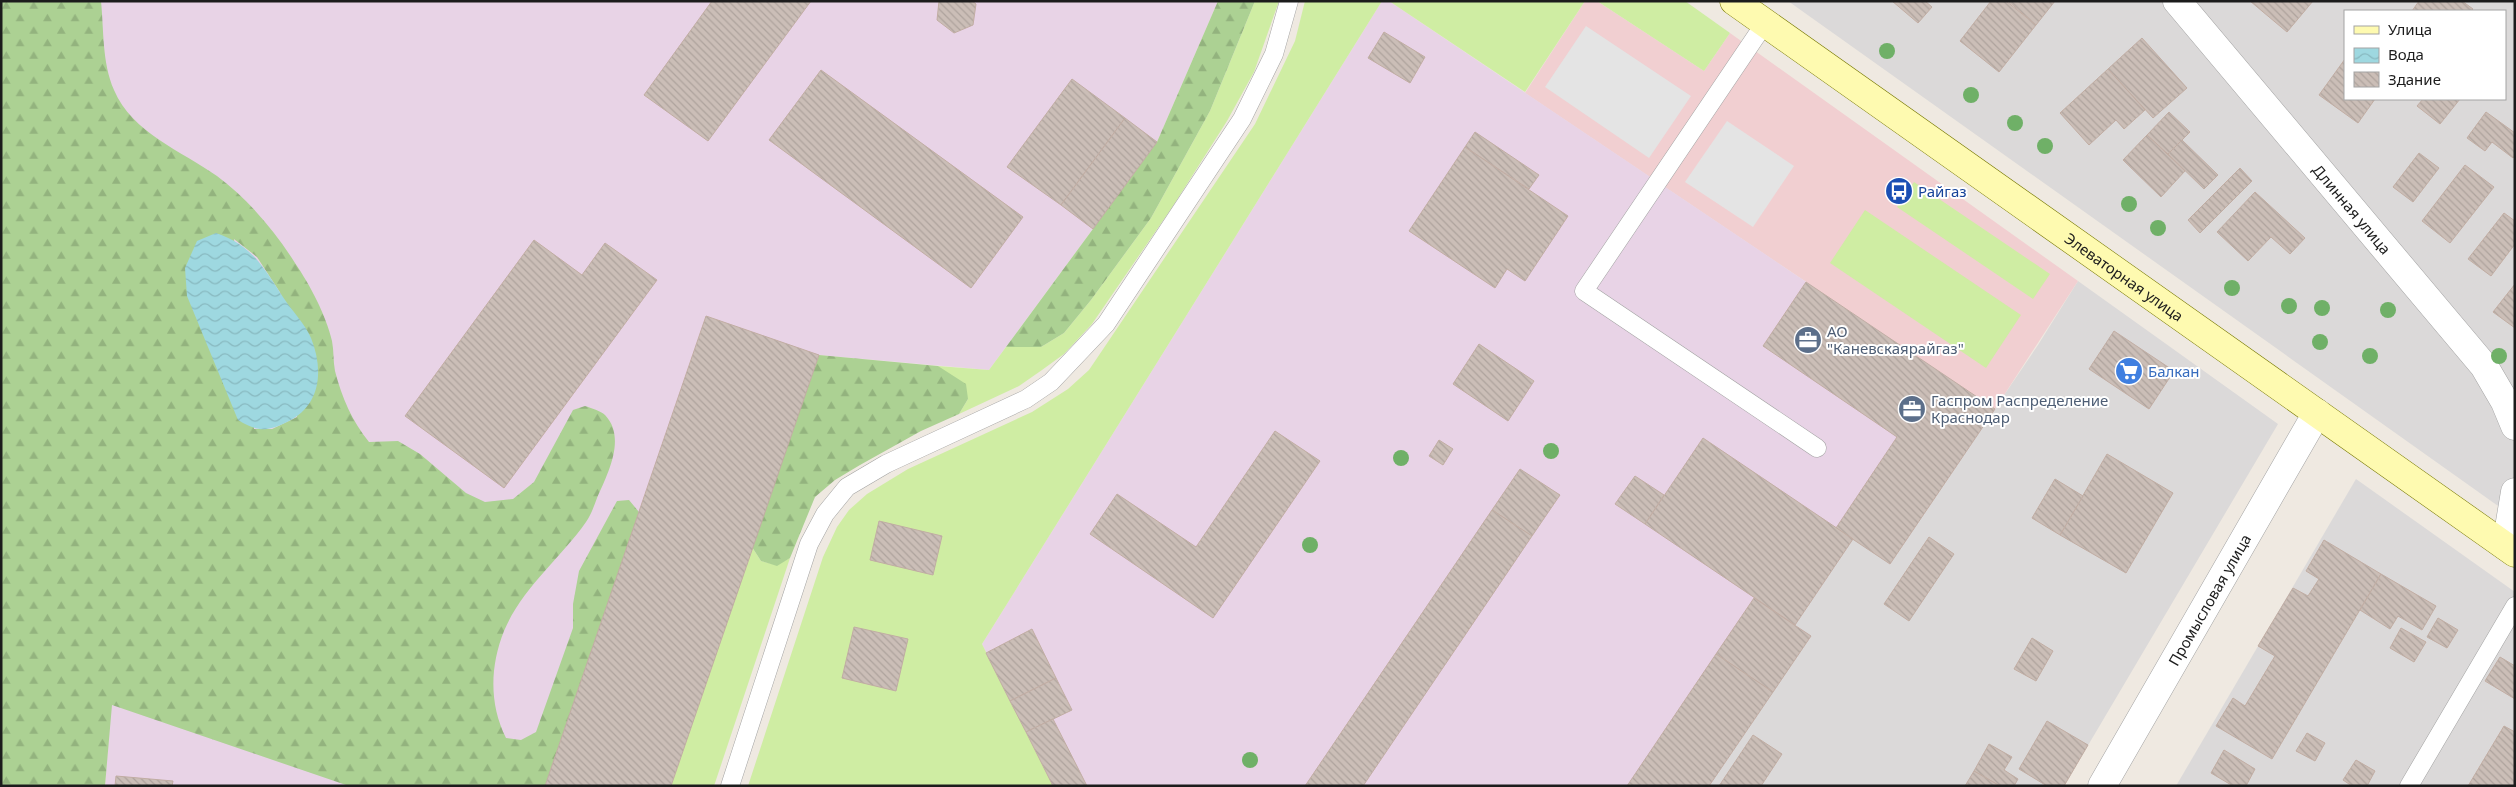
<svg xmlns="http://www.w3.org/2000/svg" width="2516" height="787" font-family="'Noto Sans',sans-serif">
<defs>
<pattern id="forest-firs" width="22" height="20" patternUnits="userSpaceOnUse" patternTransform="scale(1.25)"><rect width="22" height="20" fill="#acd193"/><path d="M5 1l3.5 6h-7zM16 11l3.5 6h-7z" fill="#93b37e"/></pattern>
<pattern id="water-waves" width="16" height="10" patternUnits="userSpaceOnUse" patternTransform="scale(1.25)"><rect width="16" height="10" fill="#9ed8e0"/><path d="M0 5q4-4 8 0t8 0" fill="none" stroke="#88b9c0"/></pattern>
<pattern id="building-back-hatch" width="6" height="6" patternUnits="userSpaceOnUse" patternTransform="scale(1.25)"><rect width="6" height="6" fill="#cbbeb7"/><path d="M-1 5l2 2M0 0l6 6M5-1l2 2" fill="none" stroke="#aea39d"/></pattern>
</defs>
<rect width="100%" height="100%" fill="#efe9e1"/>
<g fill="#dbd9d9" fill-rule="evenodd">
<path d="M1788,1H2515V518ZM2345,11H2505V99H2345Z"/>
<polygon points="2078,281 2278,424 2064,786 1709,786 1810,636 1795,625 1853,539 1890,563 2038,345"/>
<polygon points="2356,479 2515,592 2515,786 2176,786"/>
</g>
<polygon fill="#f1cfd1" points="1585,1 1597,1 1704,71 1730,33 2078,281 1995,409 1525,93"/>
<g fill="#e8d3e6">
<polygon points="1,1 1218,1 1157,142 989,370 818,355 670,786 105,786 111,705"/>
<polygon points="1382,1 1389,1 1995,409 1890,564 1853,539 1795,625 1811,636 1709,786 1053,786 982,644"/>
</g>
<g fill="#cfeda3">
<polygon points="1255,1 1279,1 1254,72 1227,121 1173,206 1092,324 1064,354 1042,370 1019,386 959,414 968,399 938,366 989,370 1006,347 1041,347 1064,333 1091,300 1151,218 1210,111"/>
<polygon points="1305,1 1382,1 982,644 1053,786 748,786 823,557 837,527 849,510 867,494 908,469 1032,412 1068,389 1089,370 1255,124 1295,41"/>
<polygon points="1389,1 1585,1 1525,92"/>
<polygon points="1597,1 1685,1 1730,33 1704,71"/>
<polygon points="1914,182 2050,274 2033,299 1897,207"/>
<polygon points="1865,210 2021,315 1986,368 1830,263"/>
<polygon points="752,547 761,561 776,565 790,558 714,786 671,786"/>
</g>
<g fill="url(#forest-firs)" fill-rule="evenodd">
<path d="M1,1H101C104,31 102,62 114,90C132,133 182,151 217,176C247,198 275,231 295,263C310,285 326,315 332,341C334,351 333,361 335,371C342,398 352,421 369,442L398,441L420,454L466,493L485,502L513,499L534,482L573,410L585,406C591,408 601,411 605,415C627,438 607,475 597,498C594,506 591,515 586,522C560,559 522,588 504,631C490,666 489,704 506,738L521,740L536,732L573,628V604L579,571L617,501L629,500L639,512L545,786H349L112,705L105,786H1ZM234,239L257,257L281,294L297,417L272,429H254Z"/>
<polygon points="1218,1 1255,1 1210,111 1151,218 1091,300 1064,333 1041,347 1006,347 1157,142"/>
<polygon points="819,355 938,366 966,384 968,399 959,414 921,431 860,465 835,480 815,497 790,558 777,566 761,561 752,547"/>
</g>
<g fill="#e4e4e4">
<polygon points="1586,26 1691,96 1649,158 1545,87"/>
<polygon points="1727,121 1794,166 1753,227 1685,182"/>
</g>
<path fill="url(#water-waves)" d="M216,233C254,246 264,269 285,300C293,312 305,324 311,338C324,370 321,406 287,422C266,432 258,432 238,420L187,296L185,268L197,241Z"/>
<g fill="url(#building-back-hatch)" stroke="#c1ada3">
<polygon points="712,1 811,1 708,141 644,95"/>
<polygon points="939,1 972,1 976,4 973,25 954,33 937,20"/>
<polygon points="1892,1 1925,1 1932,7 1918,23"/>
<polygon points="1991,1 2006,1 2036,25 1999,72 1960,41"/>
<polygon points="2008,1 2055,1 2036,25"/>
<polygon points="2250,1 2313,1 2287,32"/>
<polygon points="2419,1 2462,1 2473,9 2471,11 2412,11"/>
<polygon points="1384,32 1425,57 1410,83 1368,58"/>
<polygon points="2142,38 2187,88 2153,118 2108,69"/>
<polygon points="2345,59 2345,99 2375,99 2358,123 2319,95"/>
<polygon points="2108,69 2145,110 2124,129 2116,120 2089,145 2060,113"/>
<polygon points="821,70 1023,217 971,288 769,140"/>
<polygon points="1072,79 1125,118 1061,205 1007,167"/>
<polygon points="2423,99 2460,99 2440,124 2417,106"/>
<polygon points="2169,112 2190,132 2168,154 2147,135"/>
<polygon points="2486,112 2515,133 2515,155 2513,158 2492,142 2485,151 2467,138"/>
<polygon points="1125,118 1157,142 1093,229 1061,205"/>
<polygon points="1475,132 1539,175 1529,189 1465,147"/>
<polygon points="2147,135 2185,171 2161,197 2123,160"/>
<polygon points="2182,140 2218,175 2204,189 2168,154"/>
<polygon points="1465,147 1568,216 1525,281 1507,269 1495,288 1409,231"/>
<polygon points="2419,153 2439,168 2413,202 2393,187"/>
<polygon points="2465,165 2494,187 2450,243 2422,221"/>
<polygon points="2240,168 2252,181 2200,233 2188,220"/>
<polygon points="2255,192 2305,238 2290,254 2271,237 2248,261 2217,232"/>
<polygon points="2504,213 2515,221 2515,244 2491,276 2468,259"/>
<polygon points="534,240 582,275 605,243 657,280 504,488 405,416"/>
<polygon points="1806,282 1995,409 1890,564 1836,528 1897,437 1763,346"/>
<polygon points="2515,284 2515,328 2493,312"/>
<polygon points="706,316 819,355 671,786 545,786"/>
<polygon points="2114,331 2174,371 2149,409 2089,369"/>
<polygon points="1479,344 1534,381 1508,421 1453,384"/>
<polygon points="1275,431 1320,461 1213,618 1090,534 1117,494 1196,547"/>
<polygon points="1703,438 1853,539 1795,625 1645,524"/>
<polygon points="1439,440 1453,449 1443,465 1429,456"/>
<polygon points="2107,454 2173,493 2126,573 2060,535"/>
<polygon points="1520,469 1560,495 1532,536 1492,510"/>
<polygon points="1635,476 1664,495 1645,524 1615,504"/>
<polygon points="2055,479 2083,496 2060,535 2032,518"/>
<polygon points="1492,510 1532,536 1363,786 1305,786"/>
<polygon points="879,521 942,536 933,575 870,560"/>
<polygon points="1929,537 1954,554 1909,621 1884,604"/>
<polygon points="2324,540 2381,574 2272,759 2216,726 2233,698 2245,706 2275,656 2258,646 2293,588 2308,596 2319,579 2306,571"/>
<polygon points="2381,574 2436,606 2422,630 2398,616 2390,629 2360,610"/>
<polygon points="1754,598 1811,636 1773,692 1716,654"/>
<polygon points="2438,618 2458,630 2447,648 2427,637"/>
<polygon points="854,627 908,639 896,691 842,678"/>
<polygon points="2401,628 2426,642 2414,662 2390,648"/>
<polygon points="1032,629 1056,678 1010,701 986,653"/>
<polygon points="2032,638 2053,651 2036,681 2014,669"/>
<polygon points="1716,654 1773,692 1709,786 1627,786"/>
<polygon points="2500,657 2515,666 2515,699 2485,681"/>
<polygon points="1056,678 1072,710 1026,732 1010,701"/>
<polygon points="1053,719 1087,786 1053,786 1026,732"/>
<polygon points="2047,721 2088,745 2064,786 2047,786 2019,769"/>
<polygon points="2504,726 2515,732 2515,786 2468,786"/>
<polygon points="2307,733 2325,743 2315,761 2296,751"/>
<polygon points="1753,735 1782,754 1761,786 1719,786"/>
<polygon points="1989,744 2012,757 2004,770 2018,779 2014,786 2000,786 1974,771"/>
<polygon points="2224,750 2255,769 2246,786 2233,786 2211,773"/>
<polygon points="2356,760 2375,771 2367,786 2352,786 2343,780"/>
<polygon points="1974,771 2000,786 1965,786"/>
<polygon points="116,776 173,781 172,786 115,786"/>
</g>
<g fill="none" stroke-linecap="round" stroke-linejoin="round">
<g stroke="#a3a3a3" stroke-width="19">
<g id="lane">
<polyline points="1765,23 1584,291 1817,448"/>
<polyline points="730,786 809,544 825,514 847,487 886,464 1026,399 1051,382 1106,324 1242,119 1274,54 1289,1"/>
<polyline points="2409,786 2515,606"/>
</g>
</g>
<g stroke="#a3a3a3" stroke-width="29">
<g id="street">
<path id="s1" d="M2177,1L2484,366L2505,402L2515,426"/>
<polyline points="2506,546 2515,492"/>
<path id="s2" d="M2102,786L2317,413"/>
</g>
</g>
<g stroke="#767700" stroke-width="29">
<g id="secondary">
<path id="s3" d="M1734,1L2515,553"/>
</g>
</g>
<use href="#lane" stroke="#fff" stroke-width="18"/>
<use href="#street" stroke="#fff" stroke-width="28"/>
<use href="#secondary" stroke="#fefab0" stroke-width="28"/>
</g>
<g fill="#6fb067">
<circle cx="1887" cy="51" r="8"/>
<circle cx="1971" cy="95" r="8"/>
<circle cx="2015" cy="123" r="8"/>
<circle cx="2045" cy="146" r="8"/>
<circle cx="2129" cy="204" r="8"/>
<circle cx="2158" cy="228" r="8"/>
<circle cx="2232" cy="288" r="8"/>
<circle cx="2289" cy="306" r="8"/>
<circle cx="2322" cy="308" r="8"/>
<circle cx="2388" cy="310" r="8"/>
<circle cx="2320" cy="342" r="8"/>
<circle cx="2370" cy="356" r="8"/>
<circle cx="2499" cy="356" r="8"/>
<circle cx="1551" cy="451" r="8"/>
<circle cx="1401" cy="458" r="8"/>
<circle cx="1310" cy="545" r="8"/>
<circle cx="1250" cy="760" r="8"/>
</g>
<defs>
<g id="bus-disc" transform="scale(1.4375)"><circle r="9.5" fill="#1a4fb4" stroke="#fff"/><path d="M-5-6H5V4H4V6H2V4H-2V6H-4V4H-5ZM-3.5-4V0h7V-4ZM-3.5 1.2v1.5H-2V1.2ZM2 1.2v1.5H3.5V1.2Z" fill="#fff"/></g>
<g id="office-disc" transform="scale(1.4375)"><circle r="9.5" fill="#5c6f8a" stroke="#fff"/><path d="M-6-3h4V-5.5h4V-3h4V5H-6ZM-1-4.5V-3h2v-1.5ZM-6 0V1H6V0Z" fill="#fff"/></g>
<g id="supermarket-disc" transform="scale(1.4375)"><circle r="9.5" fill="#3f7fe0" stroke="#fff"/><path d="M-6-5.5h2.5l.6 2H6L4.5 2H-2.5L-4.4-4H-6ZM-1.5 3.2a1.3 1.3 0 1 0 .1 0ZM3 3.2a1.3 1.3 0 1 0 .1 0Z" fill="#fff"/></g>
</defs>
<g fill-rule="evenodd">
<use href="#bus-disc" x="1899" y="191"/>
<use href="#office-disc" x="1808" y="340"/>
<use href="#supermarket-disc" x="2129" y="371"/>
<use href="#office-disc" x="1912" y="409"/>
</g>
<g text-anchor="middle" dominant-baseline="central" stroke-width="4" stroke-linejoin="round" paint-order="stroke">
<g font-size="15" fill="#164399" stroke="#fff" text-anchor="start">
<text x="1918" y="191">Райгаз</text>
</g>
<g font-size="15" fill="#1c1c1c" stroke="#fff">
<text stroke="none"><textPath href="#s1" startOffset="272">Длинная улица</textPath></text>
<text stroke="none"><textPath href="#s3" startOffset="478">Элеваторная улица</textPath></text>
<text stroke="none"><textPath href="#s2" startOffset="215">Промысловая улица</textPath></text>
</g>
<g font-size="15" fill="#4e5e75" stroke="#fff" text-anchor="start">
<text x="1827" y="331">АО<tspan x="1827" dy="17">"Каневскаярайгаз"</tspan></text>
<text x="1931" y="400">Гаспром Распределение<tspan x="1931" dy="17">Краснодар</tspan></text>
</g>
<g font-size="15" fill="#366cbe" stroke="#fff" text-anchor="start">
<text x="2148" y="371">Балкан</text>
</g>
</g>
<rect width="2516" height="787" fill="none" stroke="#1c1c1c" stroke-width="5"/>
<rect x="2344" y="10" width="162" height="90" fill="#ffffff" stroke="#a4a4a4"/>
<rect x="2354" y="26" width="25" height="8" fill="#fefab0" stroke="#a4a4a4"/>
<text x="2388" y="35" font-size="15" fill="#1c1c1c">Улица</text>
<rect x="2354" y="48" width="25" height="15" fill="url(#water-waves)" stroke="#a4a4a4"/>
<text x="2388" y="60" font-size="15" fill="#1c1c1c">Вода</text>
<rect x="2354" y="72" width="25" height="15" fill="url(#building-back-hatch)" stroke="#a4a4a4"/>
<text x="2388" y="85" font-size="15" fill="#1c1c1c">Здание</text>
</svg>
